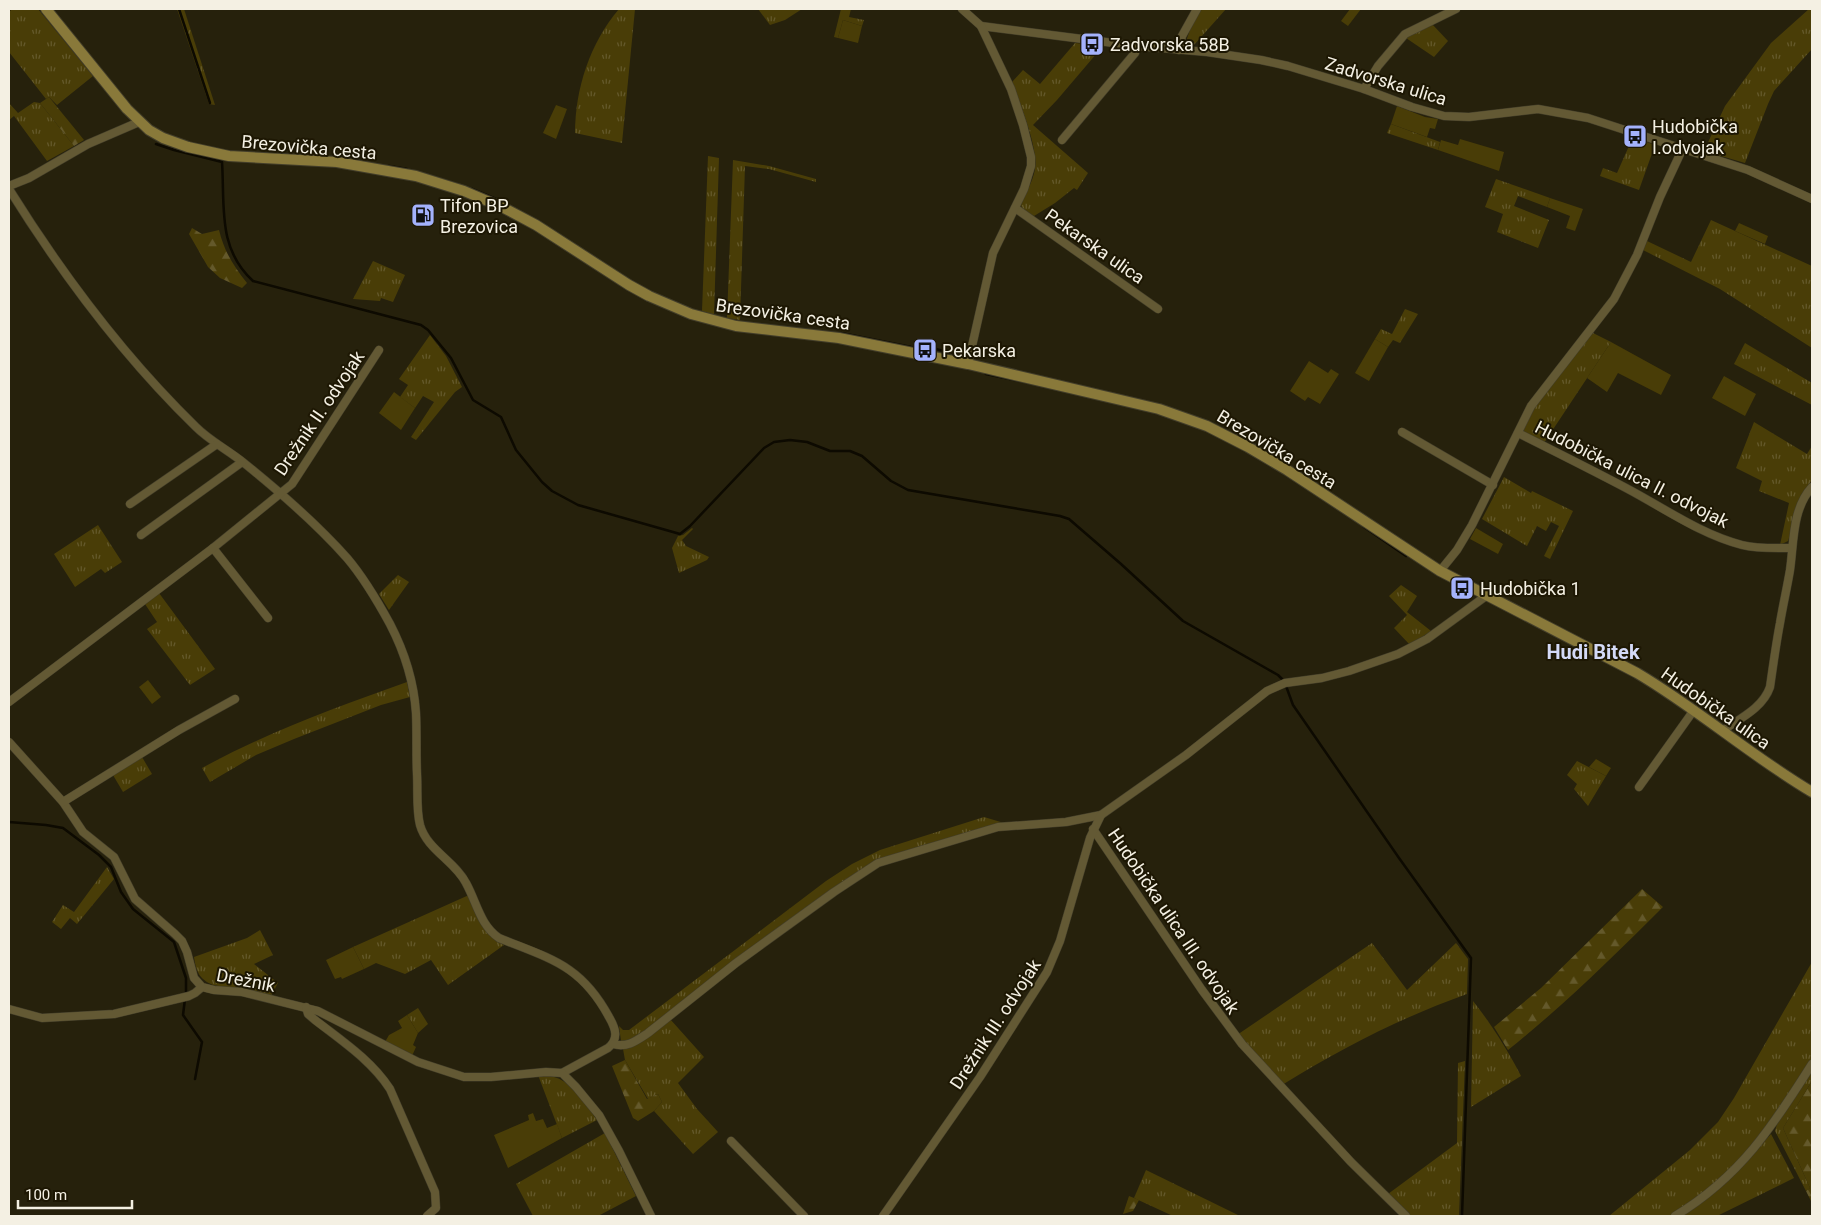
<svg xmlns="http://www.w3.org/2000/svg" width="1821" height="1225" font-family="Roboto,sans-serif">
<defs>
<pattern id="grass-tufts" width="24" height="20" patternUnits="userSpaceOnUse" patternTransform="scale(1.25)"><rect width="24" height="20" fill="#493d07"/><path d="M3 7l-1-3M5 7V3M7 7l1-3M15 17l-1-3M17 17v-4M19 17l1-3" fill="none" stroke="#64592b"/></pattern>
<pattern id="forest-firs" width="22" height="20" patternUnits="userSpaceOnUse" patternTransform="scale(1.25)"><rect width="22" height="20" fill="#493d07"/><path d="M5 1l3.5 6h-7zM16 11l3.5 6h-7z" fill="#64592b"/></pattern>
</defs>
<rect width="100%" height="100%" fill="#26210c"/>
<g fill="url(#grass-tufts)">
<polygon points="9,9 38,9 93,76 57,105 49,97 46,99 9,52"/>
<polygon points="177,9 184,9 215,105 209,104"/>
<path d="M619,9H635L622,143L575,133C575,89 590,43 619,9Z"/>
<polygon points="758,9 802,9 785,20 770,25"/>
<polygon points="841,9 851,9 849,17 864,20 862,26 843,20 838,38 834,37"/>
<polygon points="1202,9 1226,9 1194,45 1185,45 1191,26"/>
<polygon points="1809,9 1812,9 1812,49 1774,91 1768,104 1745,163 1704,151 1725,106 1771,43"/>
<polygon points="1432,24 1448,41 1434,57 1406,38 1411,34"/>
<path d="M1075,43L1103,46L1057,100L1033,125L1088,173L1077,190L1074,188L1055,203L1034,216L1022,209L1021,205C1025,193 1033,182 1035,169C1038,145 1020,105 1012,82L1023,70L1040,84Z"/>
<polygon points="34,102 40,103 74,146 47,161 14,116 9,120 9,103 18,113"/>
<polygon points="1391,124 1440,142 1438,150 1387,133"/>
<polygon points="1633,137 1655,145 1639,190 1600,176 1603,168 1617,173"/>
<polygon points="708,156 719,158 714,315 702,311"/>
<polygon points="733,160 769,166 816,179 816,182 769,169 745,166 740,320 727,318"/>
<polygon points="1496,179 1550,198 1547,207 1518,196 1514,206 1549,220 1538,248 1497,232 1503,214 1485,207"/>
<polygon points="1711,220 1812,266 1812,348 1720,289 1643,250 1647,241 1691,262"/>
<polygon points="373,261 405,275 393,302 381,298 380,301 353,299"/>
<polygon points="1405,309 1418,314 1400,343 1393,340 1388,347 1375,339 1381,329 1392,334"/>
<path d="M1593,333L1611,342L1544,443L1524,432C1522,413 1578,350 1593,333Z"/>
<polygon points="430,335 446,356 462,387 455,392 416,440 411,437 434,402 423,396 415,408 400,397 408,385 399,379"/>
<polygon points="1745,343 1812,383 1812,405 1734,364"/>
<polygon points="1754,422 1807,454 1812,446 1812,480 1803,494 1788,541 1780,545 1789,503 1759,491 1762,481 1736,468"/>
<polygon points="1504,477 1531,493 1532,491 1573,511 1550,559 1544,556 1559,526 1551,522 1546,531 1537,526 1527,546 1482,519"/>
<polygon points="98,525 122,562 105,573 101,569 75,587 54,554"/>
<polygon points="692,528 693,529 682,540 686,546 709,557 707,560 679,573 672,548 678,536 683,535"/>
<polygon points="398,575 409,582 389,610 379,594"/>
<polygon points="1401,585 1417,596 1407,612 1431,631 1410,645 1394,628 1407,615 1389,596"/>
<polygon points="159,593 215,669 190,685 147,629 157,622 145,604"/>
<path d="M407,682L410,697L381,705L294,739L256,755L210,782L202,768C268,732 337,707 407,682Z"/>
<polygon points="142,757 152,774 123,792 113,775"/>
<polygon points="1577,761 1606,776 1588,806 1574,789 1577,784 1567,775"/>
<polygon points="984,817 1004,823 878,861 645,1031 631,1040 621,1041 619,1026 623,1030 629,1030 826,881 852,864 880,850"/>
<polygon points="107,867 114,879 77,924 70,918 61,929 52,922 63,905 74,912"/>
<polygon points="469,895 496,940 504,945 448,985 431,960 405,974 376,963 364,969 353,947"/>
<path d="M260,930L273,955L254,964L278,983L271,996L213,985C199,979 196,971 194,957L247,938Z"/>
<path d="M1372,943L1407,990L1456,943L1468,959L1467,994C1400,1018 1342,1048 1282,1085L1237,1035Z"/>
<polygon points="1812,962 1812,1059 1781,1109 1732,1170 1676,1213 1670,1216 1609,1216 1690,1150 1718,1122 1734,1098"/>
<path d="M1473,1001C1492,1025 1507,1049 1521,1076L1471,1107Z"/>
<polygon points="418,1008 428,1024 418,1033 407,1015"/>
<polygon points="670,1019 704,1057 678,1083 697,1109 718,1132 693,1154 654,1111 662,1102 658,1094 648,1099 625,1060 623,1049 636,1044"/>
<polygon points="1465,1061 1459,1216 1409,1216 1388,1194 1457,1143 1458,1063"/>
<polygon points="1812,1069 1812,1081 1783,1128 1810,1188 1806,1191 1775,1131 1777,1124"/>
<path d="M538,1075C569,1074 581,1097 597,1120L562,1138Z"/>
<polygon points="605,1133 636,1196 598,1216 533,1216 516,1184"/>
<polygon points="1771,1134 1794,1178 1717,1216 1680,1216 1736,1172"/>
<polygon points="1146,1170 1240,1216 1173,1216 1134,1198"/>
</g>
<g fill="url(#forest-firs)">
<polygon points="49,97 84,140 74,146 40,103"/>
<path d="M192,228L202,234L219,230C224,251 234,267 247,283L242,288L220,278L208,267L189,234Z"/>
<path d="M1642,889L1663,907C1613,957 1563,1006 1508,1050L1494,1027L1541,988Z"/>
<polygon points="625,1060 647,1099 658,1094 662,1102 654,1111 638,1121 633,1118 612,1066"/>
<polygon points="1812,1081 1812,1203 1806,1191 1810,1188 1783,1128"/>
<polygon points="1129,1196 1139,1200 1133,1211 1123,1214"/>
</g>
<g fill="#493d07">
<polygon points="1350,9 1361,9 1348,26 1341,21"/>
<polygon points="843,20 862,26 858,43 838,38"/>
<polygon points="556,105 567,109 556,139 543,133"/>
<polygon points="1397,106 1425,117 1438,119 1435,129 1430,128 1427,137 1391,124"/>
<polygon points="1460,139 1504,152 1499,171 1438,150 1441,140 1458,145"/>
<polygon points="1550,198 1583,209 1575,231 1566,228 1570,216 1547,207"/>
<polygon points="1739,223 1768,236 1765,244 1735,231"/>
<polygon points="1375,339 1388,347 1369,381 1355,373"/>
<polygon points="1611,342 1671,375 1661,395 1618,373 1607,392 1587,378"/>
<polygon points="1309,361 1328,373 1331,369 1339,374 1320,404 1308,397 1305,401 1290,391"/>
<polygon points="1724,376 1756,394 1745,416 1712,398"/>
<polygon points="394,392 415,408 401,430 379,413"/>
<polygon points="1476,528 1503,544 1498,554 1470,539"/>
<polygon points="148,680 161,697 152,704 139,687"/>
<polygon points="1596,759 1611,768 1606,776 1589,767"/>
<polygon points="353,947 364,969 342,979 341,977 335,979 326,960"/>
<polygon points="407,1015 418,1033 413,1045 416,1047 412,1056 385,1042 389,1035 402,1028 398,1021"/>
<polygon points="533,1113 536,1121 543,1119 547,1128 557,1124 562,1138 508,1168 494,1135 529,1120 528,1115"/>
</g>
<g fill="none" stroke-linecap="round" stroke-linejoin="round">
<g stroke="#0d0a01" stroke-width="2.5">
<polyline points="179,9 210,103"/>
<polyline points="9,10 10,9"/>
<path d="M156,144L174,150L222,162C225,206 217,248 253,281L421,325L428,330L451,358L473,400L501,417L516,450L542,482L552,491L578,505L680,534L690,526L764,448L774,442L790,440L807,442L830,451H850L862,456L891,481L908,490L1060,516L1069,519L1121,564L1183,621L1278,675L1282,679"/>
<polyline points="389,166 407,169"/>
<polyline points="424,174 457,184"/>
<polyline points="472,189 508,204"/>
<polyline points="841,333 911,347 931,348 962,355 965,349"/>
<polyline points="986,374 1029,383"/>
<polyline points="1364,527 1406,556"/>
<polyline points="1286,686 1293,705 1399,858 1471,958 1462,1216"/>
<polyline points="9,822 46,825 63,828 99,855 111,867 121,892 133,909 174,942 186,978 186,994"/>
<polyline points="185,999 183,1015 202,1042 195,1079"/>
</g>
<g stroke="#433e2a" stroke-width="9">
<g id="street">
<polyline points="962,9 981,26 1137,46 1207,52 1261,60 1288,66 1364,89 1412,107 1444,116 1469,117 1538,109 1588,118 1748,170 1812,199"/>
<polyline points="1179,50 1182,36 1197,9"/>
<polyline points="1364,89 1378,66 1405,34 1456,9"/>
<polyline points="1062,140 1135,53 1137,46"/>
<polyline points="9,186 29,178 88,144 139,122"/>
<path d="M9,189C62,274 123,356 196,427C210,441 228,450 244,463C280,492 316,523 347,558C364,578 378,602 390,624C404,651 414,683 416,713C417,734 416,754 417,774C418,791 416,809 420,825C427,850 455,861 466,883C477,903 480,925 499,938C551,959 581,965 609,1017C616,1029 619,1039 608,1048L562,1073"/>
<polyline points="1015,208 1158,309"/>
<polyline points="968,364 993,253 1024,189 1031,166 1031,157 1023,125 1011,89 981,26"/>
<polyline points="1402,432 1493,485"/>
<path d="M1518,433C1554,451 1590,469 1626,488C1664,508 1700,534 1742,545C1758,549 1775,548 1791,548"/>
<polyline points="130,504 217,444"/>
<polyline points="141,535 242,462"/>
<polyline points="213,548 268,618"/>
<polyline points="1440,571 1457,550 1472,525 1531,406 1614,299 1637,255 1660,197 1682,150"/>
<polyline points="9,702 213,548 292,484 379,350"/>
<path d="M1722,731C1739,719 1763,708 1770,687C1773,666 1776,644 1780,623C1783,605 1787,588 1790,570C1794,542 1792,509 1812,487"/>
<polyline points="9,742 63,802 83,832 114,857 135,899 175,934 182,941 187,952 194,978 202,987 214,990 242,992 318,1011 418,1062 464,1077 491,1077 546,1072 562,1073 576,1087 599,1115 619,1151 651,1216"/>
<polyline points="1639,787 1694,710"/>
<polyline points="63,802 179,730 235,699"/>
<polyline points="1093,829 1202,990 1242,1044 1351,1162 1406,1216"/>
<path d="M306,1007L308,1014L315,1020C342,1041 371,1060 390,1089L435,1192L436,1208L427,1216"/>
<polyline points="9,1009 42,1018 114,1014 189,996 195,993 202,987"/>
<path d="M613,1044C627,1048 636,1041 648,1033L736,963L834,892L878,863L998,827L1066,822L1101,815"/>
<polyline points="731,1141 804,1216"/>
<polyline points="883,1216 980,1077 1047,972 1060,941 1090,838 1101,815 1186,755 1267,691 1285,683 1322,678 1349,671 1398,654 1427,639 1486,596"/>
<path d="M1675,1216C1740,1177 1773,1126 1812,1064"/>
</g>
</g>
<g stroke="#433e2a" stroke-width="12">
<path id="secondary" d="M46,9L127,109L149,130L163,138L188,147L229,156L337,162L416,176L464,191L504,208L536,225L629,285L649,296L691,314L736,326L839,338L968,364L1159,409L1207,426L1248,447L1287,470L1440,571L1637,673C1698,709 1751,756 1812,792"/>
</g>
<use href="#street" stroke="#635934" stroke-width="8"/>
<use href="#secondary" stroke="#89793a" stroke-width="10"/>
</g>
<defs>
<g id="bus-square" transform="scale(1.25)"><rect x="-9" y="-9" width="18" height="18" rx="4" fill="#a4b2fc" stroke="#1d1703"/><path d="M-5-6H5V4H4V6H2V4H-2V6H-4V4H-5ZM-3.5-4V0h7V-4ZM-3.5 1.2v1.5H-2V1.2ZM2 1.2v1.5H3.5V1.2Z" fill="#111"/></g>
<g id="fuel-square" transform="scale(1.25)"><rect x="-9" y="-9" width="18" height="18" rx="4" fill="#a4b2fc" stroke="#1d1703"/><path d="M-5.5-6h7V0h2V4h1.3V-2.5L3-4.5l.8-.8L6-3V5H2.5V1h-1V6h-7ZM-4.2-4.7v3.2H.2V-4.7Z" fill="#111"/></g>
</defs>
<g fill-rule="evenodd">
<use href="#bus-square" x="1092" y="44"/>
<use href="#bus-square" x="1635" y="136"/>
<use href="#fuel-square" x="423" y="215"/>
<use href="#bus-square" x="925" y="350"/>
<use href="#bus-square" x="1462" y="588"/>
</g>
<g text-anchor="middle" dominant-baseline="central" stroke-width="4" stroke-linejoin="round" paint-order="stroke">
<g font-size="18" fill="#f4f0e3" stroke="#1d1703" text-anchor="start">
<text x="1110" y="44">Zadvorska 58B</text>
<text x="1652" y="126">Hudobička<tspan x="1652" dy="21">I.odvojak</tspan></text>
<text x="440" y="205">Tifon BP<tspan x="440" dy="21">Brezovica</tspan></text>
<text x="942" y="350">Pekarska</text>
<text x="1480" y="588">Hudobička 1</text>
</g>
<g font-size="18" fill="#f4f0e3" stroke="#1d1703">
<text transform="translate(1386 81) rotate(17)">Zadvorska ulica</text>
<text transform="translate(309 147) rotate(5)">Brezovička cesta</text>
<text transform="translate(1095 246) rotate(35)">Pekarska ulica</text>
<text transform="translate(783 314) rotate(8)">Brezovička cesta</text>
<text transform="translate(319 413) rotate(-56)">Drežnik II. odvojak</text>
<text transform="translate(1277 449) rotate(31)">Brezovička cesta</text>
<text transform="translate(1632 474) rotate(27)">Hudobička ulica II. odvojak</text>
<text transform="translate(1716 708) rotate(35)">Hudobička ulica</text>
<text transform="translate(1174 921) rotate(56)">Hudobička ulica III. odvojak</text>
<text transform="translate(246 980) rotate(11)">Drežnik</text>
<text transform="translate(995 1024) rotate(-57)">Drežnik III. odvojak</text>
</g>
<g font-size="20" font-weight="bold" fill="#d4daf7" stroke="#1d1703">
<text x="1593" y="652">Hudi Bitek</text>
</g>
</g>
<rect width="1821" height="1225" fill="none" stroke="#f4f0e3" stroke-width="20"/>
<path d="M18 1200v8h114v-8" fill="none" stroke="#f4f0e3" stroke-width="2.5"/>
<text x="25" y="1200" font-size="15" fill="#f4f0e3" stroke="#1d1703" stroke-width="4" paint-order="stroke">100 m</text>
</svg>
